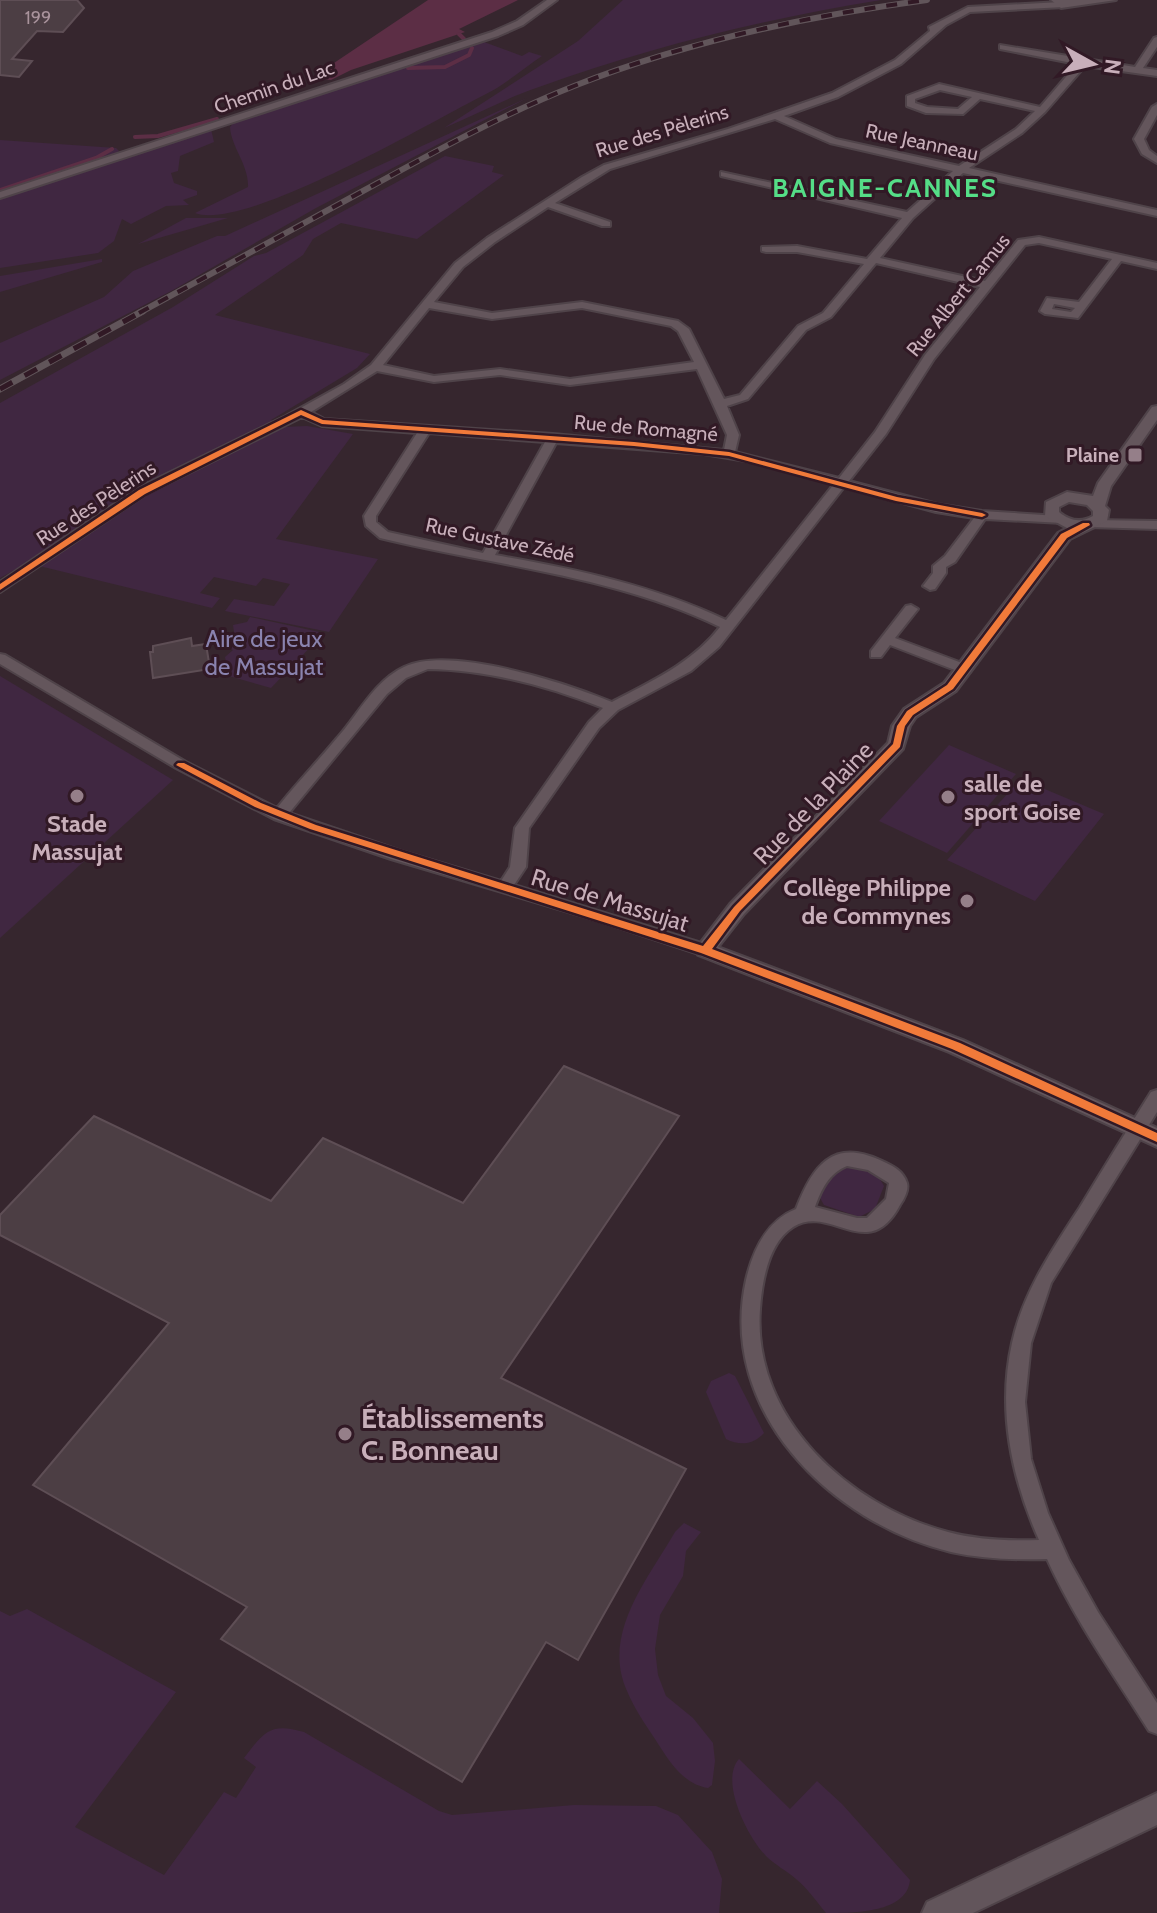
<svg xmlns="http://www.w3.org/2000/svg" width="1157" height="1913" font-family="Cabin,sans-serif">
<rect width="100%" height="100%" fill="#36262e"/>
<g fill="#402741">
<path d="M623,0H881C764,19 650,47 539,87C506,98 476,115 444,128L578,41Z"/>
<path d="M484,42L522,56L529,52L542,56C524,68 506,84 486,94C434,120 245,232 195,213L248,187C249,165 231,147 230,127L235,121Z"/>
<polygon points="527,98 316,208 173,290 0,380 0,343 104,297 133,271 217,236 225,236"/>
<polygon points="211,129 214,142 180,156 178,171 171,173 174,183 197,191 197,195 183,200 189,205 166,206 131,224 122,219 114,241 98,253 0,268 0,199"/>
<polygon points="0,140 116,148 119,151 113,156 0,192"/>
<polygon points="445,156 494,166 492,172 504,175 417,239 341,223 313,239 303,255 215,315 370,354 357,368 271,420 283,427 307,426 353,434 276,539 378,559 329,632 225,611 234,599 274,606 290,584 263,578 256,586 214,577 200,593 220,598 212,608 27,563 0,578 0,403 173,307 254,256 266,253"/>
<polygon points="186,218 228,218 138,244"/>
<polygon points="102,259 102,262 0,292 0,276"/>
<polygon points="250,617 324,633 271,688 229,676 225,657 233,650 222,644 222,634 234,632 233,625 247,622"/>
<polygon points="0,676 173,780 0,938"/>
<polygon points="949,745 1016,774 947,853 879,821"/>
<polygon points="1021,779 1104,814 1035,901 947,860"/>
<path d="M849,1165C865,1165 876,1171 884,1186L875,1209L859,1217L824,1205L819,1196C826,1180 831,1169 849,1165Z"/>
<path d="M729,1373L735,1376L764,1433C753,1445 740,1446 726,1439L706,1392L711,1381Z"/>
<path d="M684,1523L701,1532L686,1551L683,1576L660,1615L655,1649L658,1675L666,1696L693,1718L713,1743L715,1761L712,1785L708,1788C682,1784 668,1759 655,1739C645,1724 634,1708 627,1691C601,1634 648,1579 675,1532Z"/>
<path d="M27,1609L176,1692L75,1827L164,1875L224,1792L236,1798L256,1767L244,1758C264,1732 270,1722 304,1732L439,1811L452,1815L574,1805L656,1806L678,1815L712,1852L722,1879L719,1913H0V1611L10,1616Z"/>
<path d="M739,1759L790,1809L817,1781L842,1804L910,1880C907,1913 854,1913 826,1913C816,1901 808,1889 796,1879C787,1871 775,1865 766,1856C748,1838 719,1781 739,1759Z"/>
</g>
<polygon fill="#5c2e45" points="428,0 518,0 459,29 465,32 351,70 331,80 319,79 318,74 325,69"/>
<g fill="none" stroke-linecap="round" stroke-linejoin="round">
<g stroke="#5c2e45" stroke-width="4">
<polyline points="459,34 464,39"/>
<polyline points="408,68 445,67 469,55 472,48"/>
<polyline points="135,137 158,136 217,119"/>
<polyline points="0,190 96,158 112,149"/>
</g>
</g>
<g fill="#4c3e44" stroke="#5e4e55" stroke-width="2">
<polygon points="0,0 77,0 84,8 63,32 37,31 12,59 32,61 19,77 0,75"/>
<polygon points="191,638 192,646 206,644 210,669 153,678 150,652 153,652 153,646"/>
<polygon points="564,1066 679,1116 501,1378 686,1469 578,1660 546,1642 462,1782 221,1639 247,1607 33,1485 169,1323 0,1235 0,1215 94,1116 271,1201 323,1138 463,1203"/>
</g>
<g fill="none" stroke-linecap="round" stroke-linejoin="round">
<g stroke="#4f4349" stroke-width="4">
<g id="minor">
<polygon points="547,0 557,0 523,25 498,36 0,198 0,192 492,32 517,21"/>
<path d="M1061,2L1065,5L1064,7L970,12L946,25L901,64L838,97L784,116L836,139L959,166L1016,129L1035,111L980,99L963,114L926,113L907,106V96L939,84L1040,107L1077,64L1000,49V45L1135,67L1154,38L1157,37V47L1143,68L1157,70V76L1085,66L1045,112L1022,133L969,168L1157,210V216L963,173L913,218L880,258L985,281L1018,240L1039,237L1157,263V269L1121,261L1078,318L1045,314L1040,311L1047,298L1079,302L1112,259L1039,243L1025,245L934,359L886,434L849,481L937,504L982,511L1059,516L1065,520L1063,523L985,519L955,562L946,567V573L935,589L930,590L923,586L933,573V566L945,556L974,518L936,512L844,487L719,647L691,671L618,710L599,728L529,828L526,867L514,885L711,946L713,950L711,954H699L599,921L391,859L274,819L176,768L0,664V654L5,655L186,762L277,808C296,784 317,762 337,738C358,715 374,681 404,667C450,645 566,683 612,702C652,681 692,663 720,627C613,575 494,566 380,538L366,526L364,516L417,433L322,426L302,417L146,494L0,592V582L138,488L286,416L344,384L371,365L455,263L487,238L582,177L604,165L728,129L832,93L895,60L930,31L929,27L968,7ZM940,90L972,97L958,109L927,107L915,103V99ZM775,119L830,143L953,171L907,212L721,172V176L902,218L867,259L797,246L762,247V251L766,252H797L864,264L823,313L798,326L740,395L724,399L689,329L678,321L582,302L492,313L434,302L463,267L495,242L548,207L602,226H610V222L555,203L610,169ZM876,263L980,287L925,355L875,432L839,478L735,452L739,435L727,406L748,399L806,330L831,317ZM1054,304L1075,308L1071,312L1052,309ZM429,308L492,319L582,308L671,326L678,331L694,362L570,379L500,369L434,376L383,365ZM697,369L727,435L724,450L553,434L324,419L311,412L377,371L434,382L500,375L570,385ZM429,433L545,442L483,553L388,532L376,522V516ZM556,443L704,454L752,462L834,484L726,620C652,585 575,569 495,555ZM428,669C488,670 548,686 603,708L589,722L515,828L510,867L501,881L401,851L289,813L387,694L406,678Z"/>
<polygon points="1157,104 1157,115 1144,139 1149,150 1157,156 1157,163 1142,154 1134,139 1152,107"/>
<polygon points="1092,520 1157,521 1157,529 1088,527 1088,521"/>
<polygon points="911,605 918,609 895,638 970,666 972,669 970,672 960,672 890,645 881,657 871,657 871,651 906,606"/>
<path d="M1157,1090V1112L1051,1283L1031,1343L1025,1402L1031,1459L1048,1513L1069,1560L1098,1612L1157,1703V1734L1149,1731C1114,1675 1074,1619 1047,1559C1014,1560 983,1559 951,1552C831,1523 717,1411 746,1280C753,1250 766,1221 796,1209C812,1167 832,1138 880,1160C891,1165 903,1170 907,1183C909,1190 904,1199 900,1205C868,1265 831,1203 793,1227C768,1243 762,1282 760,1309C752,1419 850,1506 948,1532C978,1540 1008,1541 1039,1540C1012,1479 997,1410 1012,1343C1023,1292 1052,1250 1080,1207C1103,1169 1127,1130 1151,1092ZM847,1166L868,1170L889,1183L886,1199L867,1218H857L815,1207C821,1190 829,1173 847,1166Z"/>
</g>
</g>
<g stroke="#4f4349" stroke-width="4">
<g id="tertiary">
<polygon points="1051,0 1116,0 1061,8"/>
<path d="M1157,406V420L1111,486L1105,506L1109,510L1107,521L1070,539L956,691L916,717L910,726L903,749L744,914L718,947L963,1040L1157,1128V1147L949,1052L698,955L695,950L730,904L888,743L892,726L904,709L944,683L1058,533L1067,528L1045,516L1046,502L1067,492L1093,496L1098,483L1152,407ZM1069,502L1087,505L1093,511V516C1081,523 1070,521 1059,512V507Z"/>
</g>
</g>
<g stroke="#4f4349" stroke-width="4">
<polygon id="secondary" points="1157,1793 1157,1825 973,1913 922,1913 927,1902"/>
</g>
<use href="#minor" fill="#64565c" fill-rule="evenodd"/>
<use href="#tertiary" fill="#64565c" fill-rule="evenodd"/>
<use href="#secondary" fill="#62555b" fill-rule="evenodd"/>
<g stroke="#61555a" stroke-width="6">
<path id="rail-far1" d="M139,313C213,273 288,232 363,191C432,153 501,115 574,86C688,41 806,16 927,0"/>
</g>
<g stroke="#61555a" stroke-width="7">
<polyline id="rail" points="0,389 143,311"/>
</g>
<use href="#rail-far1" stroke="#311925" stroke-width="4" stroke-dasharray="11" stroke-linecap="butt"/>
<use href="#rail" stroke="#311925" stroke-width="5" stroke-dasharray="14" stroke-linecap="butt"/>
<g stroke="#311925" stroke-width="5">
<g id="cycleway">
<polygon points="301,410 323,420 634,442 729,452 897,497 982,513 986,515 982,517 896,501 729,456 634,446 322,424 301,415 145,494 0,590 0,584 139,490"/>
<polygon points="1083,523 1089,523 1090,525 1067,538 953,689 913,715 905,726 900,747 740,911 712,949 960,1043 1157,1133 1157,1142 952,1049 701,953 310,829 255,807 176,765 178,763 184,763 261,803 316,825 703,946 734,907 893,744 897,726 907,711 947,685 1061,534"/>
</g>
</g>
<use href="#cycleway" fill="#f17a3a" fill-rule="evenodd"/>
</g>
<g fill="#957f89" stroke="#311925" stroke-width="3">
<rect x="1127" y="447" width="16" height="16" rx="4"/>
<circle cx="77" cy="796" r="8"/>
<circle cx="948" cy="797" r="8"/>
<circle cx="967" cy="901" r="8"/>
<circle cx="345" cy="1434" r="8"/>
</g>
<g text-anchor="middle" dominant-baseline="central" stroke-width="6" stroke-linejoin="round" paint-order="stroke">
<g font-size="18" fill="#a9939c">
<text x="38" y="18">199</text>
</g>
<g font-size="20" fill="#c8afba" stroke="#311925">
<text transform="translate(274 87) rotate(-19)">Chemin du Lac</text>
<text transform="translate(662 131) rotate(-17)">Rue des Pèlerins</text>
<text transform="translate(922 142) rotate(12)">Rue Jeanneau</text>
<text transform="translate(958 295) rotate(-51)">Rue Albert Camus</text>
<text transform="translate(646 428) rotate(5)">Rue de Romagné</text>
<text transform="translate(96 503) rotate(-33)">Rue des Pèlerins</text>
<text transform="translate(500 540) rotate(12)">Rue Gustave Zédé</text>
</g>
<g font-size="20" font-weight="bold" fill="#c8afba" stroke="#311925" text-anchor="end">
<text x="1119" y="455">Plaine</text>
</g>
<g font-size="24" fill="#8a83af" stroke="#311925">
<text x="264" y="638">Aire de jeux<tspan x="264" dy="28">de Massujat</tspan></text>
</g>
<g font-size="24" font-weight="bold" fill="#c8afba" stroke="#311925" text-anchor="start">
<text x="964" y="783">salle de<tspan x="964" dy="28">sport Goise</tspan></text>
<text x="77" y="823" text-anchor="middle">Stade<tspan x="77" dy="28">Massujat</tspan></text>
<text x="951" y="887" text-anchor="end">Collège Philippe<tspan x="951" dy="28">de Commynes</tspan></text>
</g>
<g font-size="24" fill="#c8afba" stroke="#311925">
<text transform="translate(813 803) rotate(-46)">Rue de la Plaine</text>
<text transform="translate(610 900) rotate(17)">Rue de Massujat</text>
</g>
<g font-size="26" font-weight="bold" letter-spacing="2" fill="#55dd87" stroke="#311925">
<text x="885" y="188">BAIGNE-CANNES</text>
</g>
<g font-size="28" font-weight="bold" fill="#c8afba" stroke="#311925" text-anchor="start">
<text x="361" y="1418">Établissements<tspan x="361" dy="32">C. Bonneau</tspan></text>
</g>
</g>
<g transform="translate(1093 64) rotate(98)" stroke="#311925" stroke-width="6" paint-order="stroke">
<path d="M0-6L14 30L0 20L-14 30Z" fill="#c8afba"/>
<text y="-12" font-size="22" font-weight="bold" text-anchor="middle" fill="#c8afba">N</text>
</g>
</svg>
